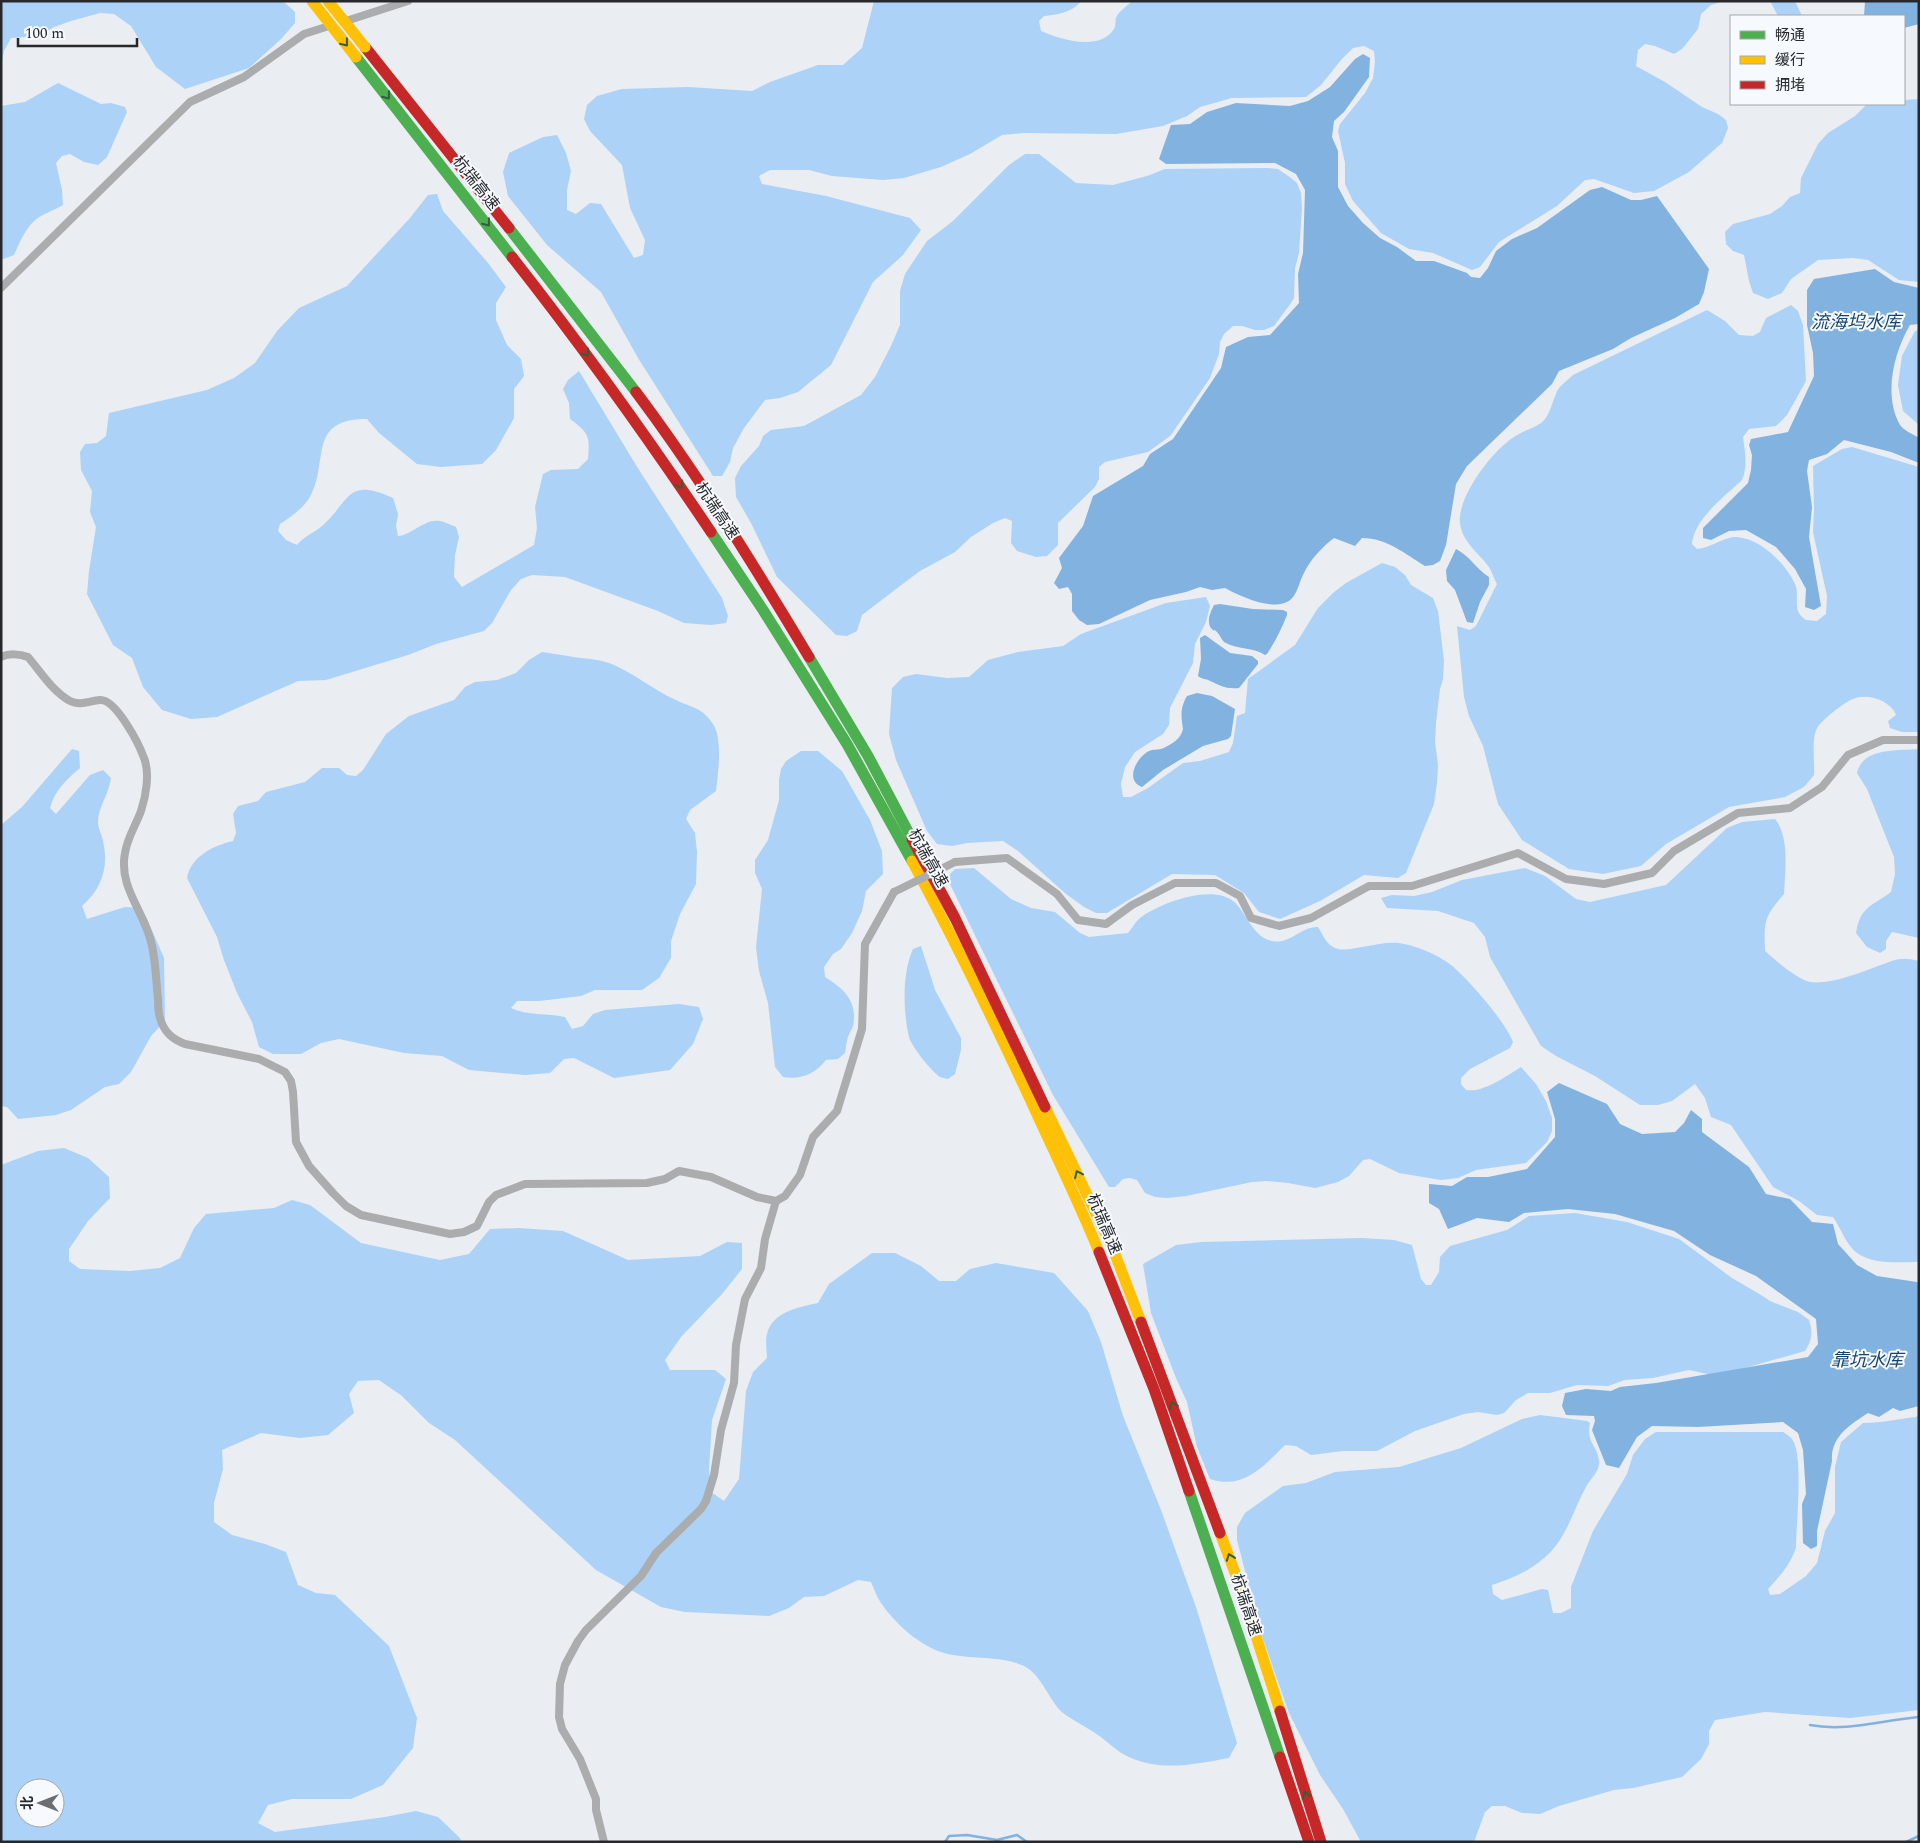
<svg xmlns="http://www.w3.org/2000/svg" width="1920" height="1843" font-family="Spectral,'Noto Sans SC',serif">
<rect width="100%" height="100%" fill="#eaedf1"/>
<g fill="#acd2f8" fill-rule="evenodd">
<polygon points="1,1 283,1 295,12 295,23 281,39 249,68 185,89 156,67 131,26 114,14 100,13 71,21 54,27 39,36 11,38 4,51 1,66"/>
<path d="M874,1H1082C1069,13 1061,14 1044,16L1039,21L1041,31C1059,39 1100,52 1114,29C1116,26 1115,21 1116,18C1118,12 1127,6 1132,1H1724L1711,5L1701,14L1698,29L1682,49L1674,54L1655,46L1645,44L1638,50L1636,66L1665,82L1702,107L1718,114L1726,120L1728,128L1722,143L1689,172L1654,191L1634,193L1594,179L1585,180L1557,206L1499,242L1480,267L1472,270L1433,253L1409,249L1381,233L1353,201L1345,184V163L1338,131L1340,124L1365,93L1373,78L1375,62L1374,51L1364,46L1353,48L1341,60L1321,85L1306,97L1232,98L1200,107L1187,116L1163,126L1116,134L1024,133L1002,135L970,154L941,167L904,178L883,180L832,176L809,170H770L759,176L762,184L826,196L910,218L921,230L903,255L873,282L831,365L798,392L780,398L765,400L744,428L733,448L730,462L722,476H713L638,358L601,292L547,245L508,196L503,172L509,153L543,137L557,135L566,153L571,171L567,190V210L576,214L590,203L601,204L634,258L643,255L645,240L630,208L622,165L590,131L584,119L587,105L597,96L622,89L688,87L752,91L770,82L818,65H843L862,48Z"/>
<polygon points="1770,1 1795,1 1802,16 1778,16"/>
<path d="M58,83L101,104L111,103L125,107L127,112L107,157L98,165L84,162L70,154L62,156L56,163L62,190L63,205C57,209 52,210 45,214C28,221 21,240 14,255L1,260V106L25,102Z"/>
<polygon points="1919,99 1919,282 1899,280 1868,260 1853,258 1818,260 1791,279 1782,293 1768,299 1753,293 1749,281 1744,255 1733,251 1726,244 1725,232 1733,224 1770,214 1782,206 1790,197 1800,193 1801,178 1818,144 1828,133 1855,116 1867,104 1904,104 1904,100"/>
<polygon points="1025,154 1039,154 1076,183 1113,185 1147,176 1165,169 1268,168 1278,169 1291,178 1297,183 1301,193 1302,208 1299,253 1295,268 1294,298 1291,303 1274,326 1264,330 1255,330 1242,326 1233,326 1224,334 1220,342 1219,354 1210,378 1171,435 1166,439 1148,452 1105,462 1099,467 1099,479 1095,487 1058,523 1058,545 1047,556 1036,557 1017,551 1011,543 1012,521 1005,518 993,523 971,537 955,552 920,571 900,586 862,615 857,631 847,636 836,635 777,577 751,523 736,497 735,478 741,466 759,446 763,436 771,430 804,426 861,395 875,377 891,346 900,325 900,291 905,274 927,241 953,221 1009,165"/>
<path d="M437,194L443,211L488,263L506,287L496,303V320L507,345L521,359L524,376L514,389V418L496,450L482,464L441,467L417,464L379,433L367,419C307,419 329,460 311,495C304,508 291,517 280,524L278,531L286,540L297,545C304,536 314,533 322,526C351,500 346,477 393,498L398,514L396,526L398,536C412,535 425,518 440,521C445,522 451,525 456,527L459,537L455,555L454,577L462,587L534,545L537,528L535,507L543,474L551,470L578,469L588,459C590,436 589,433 570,419L569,403L563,389L568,380L579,371L639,470L722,598L728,616L726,623L711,625L684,623L658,611L565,577L532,575L521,579L511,590L492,623L484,631L436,644L408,655L326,680L298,681L217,717L191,719L162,710L143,687L132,658L113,645L87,594L89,571L96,527L90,512L92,491L81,470L80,452L85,444L97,443L106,436L109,413L207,390L234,378L255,363L277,331L299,308L347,286L410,218L428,195Z"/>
<path d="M1791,305L1798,311L1803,325L1806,381L1787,415L1776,426L1749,429L1743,437C1745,452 1748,466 1742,480C1724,497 1694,519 1692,544L1697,549C1711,548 1725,536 1737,537C1761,539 1785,563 1795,584C1799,592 1795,603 1798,611C1799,614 1803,618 1806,620L1817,621L1826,614L1827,596L1813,532L1814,511L1813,466L1842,449L1852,447L1919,467V732H1902L1890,728L1888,721L1896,715C1890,700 1867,693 1853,699C1844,702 1821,721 1817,728C1811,740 1815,762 1814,775L1804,787L1785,797L1729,807L1666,844L1641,866L1603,874L1569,869L1522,840L1498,804L1483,746L1469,716L1464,697L1457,626L1470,630L1476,626L1497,584C1494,579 1492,572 1489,567C1479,553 1462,542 1460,523C1457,496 1495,446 1519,434C1527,429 1539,427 1545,419C1552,410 1553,397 1559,388C1563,383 1569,379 1573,375L1707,310L1725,321L1739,335L1753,336L1760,332L1766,318Z"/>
<polygon points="1919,330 1919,425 1903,411 1898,385 1902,356 1915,331"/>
<polygon points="1382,563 1395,567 1405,575 1411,585 1433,598 1438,611 1444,661 1443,679 1440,689 1436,723 1435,742 1438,765 1437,783 1434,804 1406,873 1398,878 1364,875 1320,901 1280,919 1259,912 1244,893 1215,875 1172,874 1107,913 1096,913 1084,907 1066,894 1018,851 1003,841 967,843 952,846 937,844 927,831 896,760 889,734 892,688 903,677 916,674 947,678 969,677 988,660 1018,652 1063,646 1081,634 1166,603 1206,597 1210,606 1206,622 1195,644 1193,663 1170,708 1169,725 1163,734 1135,752 1125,767 1121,784 1123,797 1131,797 1148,788 1183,763 1200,761 1229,752 1233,743 1237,716 1245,713 1248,679 1295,645 1318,608 1333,593 1346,583"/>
<path d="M542,652C551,653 559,655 568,656C582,659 595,658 609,663C633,672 653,690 676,700C692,708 702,707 713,724C723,739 718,774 716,791L690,810L686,819L695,833L697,852L696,884L680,914L671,941V958L659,978L642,990H595L581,996L539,1001H517L511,1008C528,1016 547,1013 565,1017L572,1029L583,1026L593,1014L605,1010L679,1004L699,1007L703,1019L693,1044L670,1070L614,1078L574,1058L564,1059L550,1073L525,1075L469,1070L442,1056L404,1053L339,1039L321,1043L301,1054H273L259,1047L252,1022L237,993L224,960L217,937L187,878C191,856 213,846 233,841L236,833L233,814L238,806L258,801L266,792L305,782L322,768H339L347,775L356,776L363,770L386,734L409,716L454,700L465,687L475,682L497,680L516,673L529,660Z"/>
<path d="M72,749L79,751L80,768C66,780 55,790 50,808L56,814L90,775L103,770L111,778C109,794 98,807 98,822C98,829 102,835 103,841C109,867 102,889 82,906L87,919L125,907L140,908L147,919L164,958L165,1021L151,1036L131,1072L119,1084L105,1087L71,1110L56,1115L18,1119L7,1107L1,1106V825L22,807Z"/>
<path d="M1919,749V938L1892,932L1886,941V949L1880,953L1867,947L1856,933C1860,907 1872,906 1891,892L1895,874L1894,857L1867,789L1857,773C1863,747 1897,751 1919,749Z"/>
<path d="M801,751H818L842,771L870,820L882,851L883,874L866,891L862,911L852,933L841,949L833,954L824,967L825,977C844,989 858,1001 853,1026C852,1030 849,1033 848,1037C846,1042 846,1048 845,1053L838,1059L826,1060C815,1074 801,1080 783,1077L775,1067L768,1003L759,971L756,947L762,889L755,873V860L768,840L771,829L779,800V780L781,769L786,761Z"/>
<path d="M1775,819C1790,837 1785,872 1784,894C1764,917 1764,921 1765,951C1775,960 1797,979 1810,982C1829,985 1860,973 1878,966C1895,960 1900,956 1919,961V1262C1900,1262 1874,1265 1857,1253C1846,1245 1841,1228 1833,1217L1817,1215L1799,1201L1773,1187L1731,1125L1711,1117L1705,1098L1695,1084L1672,1101L1658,1105H1640L1595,1076L1556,1056L1541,1046L1490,957L1485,937L1474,923L1438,911L1387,908L1381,898L1392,895L1414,896L1432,892L1462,880L1525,868L1545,876L1576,899L1590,902L1666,885L1727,828L1742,822Z"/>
<path d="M974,868L1011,899L1031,908L1055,912L1080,933L1089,937L1128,933C1132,929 1135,922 1140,918C1160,903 1211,884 1233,901C1246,911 1252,937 1272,941C1290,945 1301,926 1318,927C1324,936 1326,946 1338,949C1348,952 1382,941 1398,943C1415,945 1437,954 1451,965C1469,980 1505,1021 1513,1042L1510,1048L1470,1069L1461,1078V1084L1466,1090C1484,1093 1506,1076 1521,1067L1536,1084L1546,1101L1552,1118V1131L1547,1142L1526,1163L1476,1170L1458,1178L1441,1180L1399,1173L1370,1159L1363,1160L1349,1176L1338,1182L1315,1188L1288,1183L1267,1181L1252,1182L1186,1196L1167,1198L1155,1197L1145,1193L1137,1180L1130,1178L1123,1179L1115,1187H1109L1053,1095L949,882L948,876L955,869Z"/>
<path d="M921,946L935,990L961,1038V1050L955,1074L948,1079C945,1078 942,1078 940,1077C933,1073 911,1046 909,1037C903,1011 902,973 913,949Z"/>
<path d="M64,1148L88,1158L109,1177L110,1198L88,1221L69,1249V1261L80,1269L130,1271L160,1268L180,1258L194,1228L206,1214L274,1208L292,1200L310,1205L361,1243L440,1260L469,1254L490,1229L519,1228L563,1231L628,1260L700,1256L727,1242L742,1243V1269L722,1294L681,1337L665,1360L670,1370H715L726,1379L712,1420L709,1470L711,1492L724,1501L739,1479L746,1391L753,1372L767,1358C767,1351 765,1342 767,1334C772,1312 799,1307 818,1303L829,1284L872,1253H895L921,1266L939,1281H956L970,1269L996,1263L1054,1273L1088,1311L1101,1342L1123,1416L1161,1510L1197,1610L1237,1743L1229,1758C1195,1764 1162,1772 1129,1757C1117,1752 1106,1740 1095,1733C1085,1726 1072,1720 1063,1713C1049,1701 1042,1675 1024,1666C1002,1656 976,1659 953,1655C925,1651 897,1626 881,1603C877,1597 874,1589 871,1582L858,1580L824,1596L804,1597L789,1608L769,1616L685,1612L661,1607L596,1570L455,1440L429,1423L402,1396L379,1380L358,1381L349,1394L354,1413L328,1435L300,1438L261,1433L222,1450L223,1469L214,1503V1522L232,1535L265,1544L286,1552L298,1585L316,1593L335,1595L389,1646L417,1718L413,1748L383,1785L351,1799H292L268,1805L258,1823L275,1832L385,1817L416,1811L438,1817L460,1838L461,1842H1V1165L38,1151ZM25,1788H55V1818H25Z"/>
<path d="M1575,1213L1627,1222L1679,1239L1732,1278L1761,1295L1770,1301L1798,1312L1809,1320C1813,1333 1812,1340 1805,1351L1717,1376L1689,1370L1653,1378L1625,1380L1608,1386L1577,1385L1550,1393H1528L1516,1400L1504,1413L1497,1415L1478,1412L1464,1414L1415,1431L1377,1451H1343L1311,1455L1296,1446L1285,1445C1263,1467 1243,1490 1210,1479L1197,1447L1187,1402L1176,1378L1151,1313L1143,1264L1176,1245L1202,1242L1362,1238L1394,1240L1412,1245L1421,1279L1426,1285H1431L1439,1272L1440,1257L1450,1246L1507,1230L1529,1216Z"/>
<path d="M1919,1414V1710L1850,1718L1765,1712L1715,1720L1709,1731V1744L1701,1759L1682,1777L1633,1788L1614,1790L1559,1806L1540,1814L1522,1813L1505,1806H1492L1485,1812L1474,1842H1361L1343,1809L1320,1775L1289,1713L1262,1636L1237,1540V1527L1245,1513L1283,1486L1306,1483L1335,1472L1399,1467L1461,1448L1522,1419L1540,1415L1587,1421L1590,1423C1586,1443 1597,1445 1599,1460C1601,1470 1591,1478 1586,1487C1575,1506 1569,1530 1554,1548C1538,1567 1515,1578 1492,1585L1493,1594L1502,1600L1542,1589L1548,1590L1553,1613H1561L1571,1608V1587L1593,1531L1627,1474L1633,1455L1645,1439L1656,1432H1783C1786,1434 1790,1436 1792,1439C1804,1454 1796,1526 1796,1547C1791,1564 1780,1576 1768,1589L1770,1595L1780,1594L1806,1576L1817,1563L1825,1531L1835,1513V1467L1841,1442L1863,1423C1881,1423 1898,1419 1916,1417Z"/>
</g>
<g fill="#82b2e0">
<polygon points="1865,1 1918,1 1919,24 1904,28 1904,16 1864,16"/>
<path d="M1363,54L1370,58L1369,77L1344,112L1334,121L1332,137L1338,151V187L1348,206L1363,223L1380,238L1397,247L1416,261H1434L1467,273L1471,277L1480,278L1488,268L1496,251L1512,239L1537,228L1590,190L1602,187L1631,200H1641L1657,196L1709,269L1704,292L1699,304L1675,318L1631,338L1613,349L1559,371L1552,384L1467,466L1456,484L1446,545L1440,561L1433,565L1425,566C1405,554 1387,538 1362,538L1355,546L1334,538C1323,546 1310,560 1304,573C1300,580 1298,591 1293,597C1279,615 1240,596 1225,588L1212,590L1200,587L1186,592L1150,600L1099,624L1087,625L1079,620L1072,611V594L1068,587L1059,589L1054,583L1062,568L1059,558L1083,526L1093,496L1143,466L1150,454L1173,439L1221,368L1226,347L1248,337L1270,335L1299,303L1298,274L1303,253L1305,190L1296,174L1275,163L1166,164L1159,159L1171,125L1190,124L1207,112L1236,103L1290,106L1308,101L1330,87L1355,59Z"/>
<path d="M1875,269L1894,282L1919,288V324L1910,325C1894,352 1883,395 1900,425C1903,430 1913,434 1919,438V463L1891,452L1844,440L1827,454L1809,460L1807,471L1812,507L1809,537L1821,606L1814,610L1805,607L1806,589L1795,569L1776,547L1746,530L1729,531L1711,540L1703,538V528L1748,483L1751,470L1752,455L1749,445L1751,439L1788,432L1814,376L1813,353L1807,325V290L1814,279Z"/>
<path d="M1456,549C1470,556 1476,569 1489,577V585L1480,602L1473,623L1467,622L1455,590L1447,581L1446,570Z"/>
<path d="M1220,604L1253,609L1283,610L1287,612V615C1282,628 1275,642 1267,654L1265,655C1254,647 1237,650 1224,642C1221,639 1220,635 1217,632C1212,627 1216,634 1211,628C1206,621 1211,611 1214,605Z"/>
<path d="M1205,635L1230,653L1252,656L1258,661V664L1239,688C1224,689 1222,686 1210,681C1205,678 1203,680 1198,676L1201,659L1200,638Z"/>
<path d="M1197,693L1212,696L1235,709L1231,736L1228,739L1203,746L1163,770L1142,787C1124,780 1137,757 1149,751C1153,749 1157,750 1161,749C1171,745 1181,739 1183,729C1181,716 1180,708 1187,696Z"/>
<path d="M1559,1083L1607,1104L1620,1124L1642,1134L1675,1132L1684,1123L1691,1110L1702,1119V1132L1749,1167L1766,1194L1790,1199L1812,1222L1833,1224L1838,1244L1857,1265L1877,1276L1917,1282L1919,1284V1406L1900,1411L1893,1408L1879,1417L1868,1413C1851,1424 1830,1437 1832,1461L1817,1531V1546L1811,1549L1803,1543L1802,1504L1806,1494L1803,1450L1798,1433L1783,1422L1698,1427L1652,1426L1637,1437L1619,1468L1606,1465L1592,1430L1595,1421L1594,1416L1566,1415L1562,1406L1565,1393L1586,1389L1611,1391L1620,1387L1656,1383L1808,1357L1818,1344L1816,1319L1756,1276L1710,1255L1674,1231L1615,1214L1568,1209L1524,1213L1509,1222L1477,1218L1448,1229L1439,1209L1429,1203V1184L1452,1186L1467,1177H1488L1527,1169L1555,1137V1119L1547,1092Z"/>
</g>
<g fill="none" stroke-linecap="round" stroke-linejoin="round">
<g stroke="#82b2e0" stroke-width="2.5">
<path d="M1810,1725C1846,1732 1883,1720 1919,1717"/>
<polyline points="945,1842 949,1836 967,1835 997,1840 1017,1835 1027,1842"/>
<polyline points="1906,1842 1919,1836"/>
</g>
<g stroke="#abacad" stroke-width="8">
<polyline points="343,22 408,1"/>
<polyline points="1,288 190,102 244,77 304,34 332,25"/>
<path d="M1,657C9,653 20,654 28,657C40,671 53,692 70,701C80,706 89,701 100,700C116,699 139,744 144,758C150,773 146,796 141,811C136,825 127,838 125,853C118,888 146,913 152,946C156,963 156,982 158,999C158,1005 158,1012 160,1018C164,1032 172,1039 185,1044L259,1059L285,1072L291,1081L293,1092L296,1142L309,1166L333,1193L346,1206L361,1215L450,1234L464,1232L477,1226L489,1202L496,1195L525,1184L647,1183L665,1179L679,1171L711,1177L757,1197L776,1201L785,1196L800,1175L813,1137L837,1111L862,1029L865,944L894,892"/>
<polyline points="955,862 1007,858 1057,894 1078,920 1106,924 1132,905 1175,883 1216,883 1240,896 1251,918 1279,926 1311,918 1369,886 1412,886 1518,853 1566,879 1604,884 1652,873 1674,851 1738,813 1790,808 1822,787 1848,755 1883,740 1919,740"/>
<polyline points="604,1842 596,1810 596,1799 580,1759 562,1729 559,1717 560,1684 565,1665 578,1641 586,1630 641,1576 656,1553 701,1509 706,1501 714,1475 721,1430 734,1383 736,1345 745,1299 761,1268 765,1239 776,1201"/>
</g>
<g stroke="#4caf50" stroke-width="11">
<polyline points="356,57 512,257"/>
<polyline points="509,228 636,392"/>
<polyline points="711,532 763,610 847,744 912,861"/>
<polyline points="809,657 868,756 912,839"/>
<polyline points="1189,1491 1280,1757"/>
</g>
<g stroke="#ffc107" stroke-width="11">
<path d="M912,861C954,939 993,1019 1030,1099C1053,1150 1078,1200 1099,1252"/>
<polyline points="1045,1107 1113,1249 1141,1322"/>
<polyline points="1220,1533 1240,1586 1280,1711"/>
</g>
<g stroke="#c62828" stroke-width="11">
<polyline points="365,47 509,228"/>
<path d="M512,257C582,346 648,438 711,532"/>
<path d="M636,392C699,476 755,567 809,657"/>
<polyline points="912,839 955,918 1045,1107"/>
<polyline points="1099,1252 1154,1389 1189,1491"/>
<polyline points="1141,1322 1220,1533"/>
<polyline points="1280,1711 1321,1842"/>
<polyline points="1280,1757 1309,1842"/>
</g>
<polyline stroke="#abacad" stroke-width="8" points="894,892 955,862"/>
<g stroke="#ffc107" stroke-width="11">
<polyline points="312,1 356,57"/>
<polyline points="328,1 365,47"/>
</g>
</g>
<defs><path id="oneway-chevron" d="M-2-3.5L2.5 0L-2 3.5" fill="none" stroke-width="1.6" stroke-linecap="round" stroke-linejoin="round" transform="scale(1.25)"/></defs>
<g stroke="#355e3a">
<use href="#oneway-chevron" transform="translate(345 43) rotate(51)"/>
<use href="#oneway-chevron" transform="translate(387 96) rotate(52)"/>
<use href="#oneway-chevron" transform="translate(487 223) rotate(52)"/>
<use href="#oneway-chevron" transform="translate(586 353) rotate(54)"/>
<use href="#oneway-chevron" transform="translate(680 485) rotate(56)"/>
<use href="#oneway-chevron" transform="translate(1078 1174) rotate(-115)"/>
<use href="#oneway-chevron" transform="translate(1173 1405) rotate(-111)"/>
<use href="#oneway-chevron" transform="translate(1230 1557) rotate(-110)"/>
<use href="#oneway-chevron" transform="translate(1306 1795) rotate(-108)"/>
</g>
<g text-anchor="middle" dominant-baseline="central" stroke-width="4" stroke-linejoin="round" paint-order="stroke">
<g font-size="16" fill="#26282b" stroke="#f6fafe">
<text transform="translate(476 183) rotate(52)">杭瑞高速</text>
<text transform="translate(717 511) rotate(56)">杭瑞高速</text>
<text transform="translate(928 858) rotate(61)">杭瑞高速</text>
<text transform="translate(1104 1224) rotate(67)">杭瑞高速</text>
<text transform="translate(1246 1605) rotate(72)">杭瑞高速</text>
</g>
<g font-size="18" font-style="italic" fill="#15446f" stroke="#f6fafe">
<text x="1856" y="322">流海坞水库</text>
<text x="1867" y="1360">靠坑水库</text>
</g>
</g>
<rect width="1920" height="1843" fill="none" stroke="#26282b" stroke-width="5"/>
<rect x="1730" y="15" width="175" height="90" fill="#f6fafe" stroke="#a3a6aa"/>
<rect x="1740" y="31" width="25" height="8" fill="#4caf50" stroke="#a3a6aa"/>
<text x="1775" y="40" font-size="15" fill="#26282b">畅通</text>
<rect x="1740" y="56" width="25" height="8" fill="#ffc107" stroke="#a3a6aa"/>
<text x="1775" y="65" font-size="15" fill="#26282b">缓行</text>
<rect x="1740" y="81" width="25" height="8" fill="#c62828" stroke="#a3a6aa"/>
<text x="1775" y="90" font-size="15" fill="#26282b">拥堵</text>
<g transform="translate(40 1803) rotate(270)"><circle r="24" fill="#f6fafe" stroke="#a3a6aa"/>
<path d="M0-4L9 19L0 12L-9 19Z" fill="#6b6d70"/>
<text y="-8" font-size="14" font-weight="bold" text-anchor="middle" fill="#26282b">北</text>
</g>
<path d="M18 38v8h119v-8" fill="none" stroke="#26282b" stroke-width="2.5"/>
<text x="25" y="38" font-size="15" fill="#26282b" stroke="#f6fafe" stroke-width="4" paint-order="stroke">100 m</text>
</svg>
